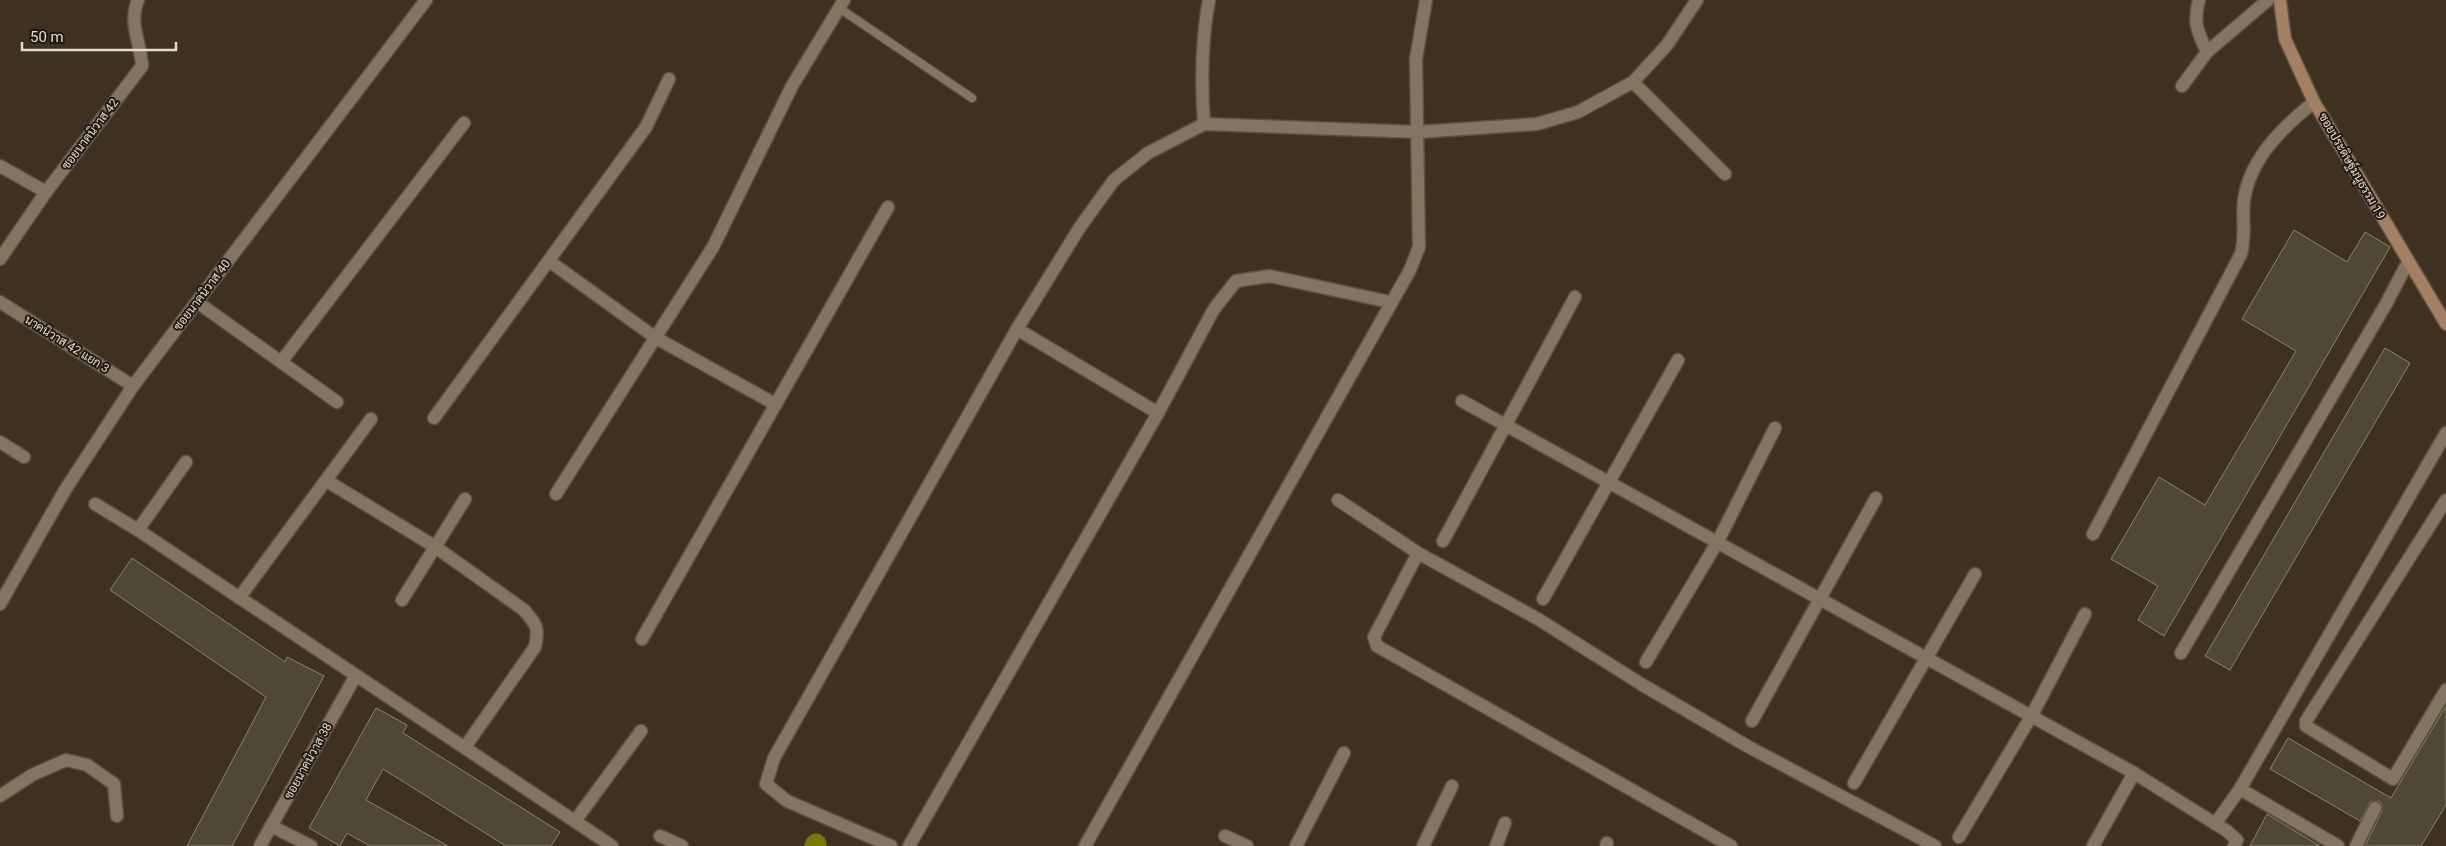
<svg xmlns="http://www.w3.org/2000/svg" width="2446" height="846" font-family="Roboto,Sarabun,sans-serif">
<rect width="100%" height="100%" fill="#3f3120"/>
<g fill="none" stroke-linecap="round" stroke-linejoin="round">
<polyline stroke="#767b00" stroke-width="21" points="815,846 816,844"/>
</g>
<g fill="#4f4833" stroke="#8a826b">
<polygon points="2294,230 2347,262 2365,232 2390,247 2164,636 2138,620 2158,586 2111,559 2159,477 2205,505 2296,351 2242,319"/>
<polygon points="2385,348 2410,363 2230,670 2205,656"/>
<polygon points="132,558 285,662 287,657 324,676 232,846 187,846 266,697 110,590"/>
<polygon points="2446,706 2446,805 2421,846 2365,846 2382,811 2382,804 2379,801 2370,802 2360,821 2270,769 2288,738 2391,798"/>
<polygon points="376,708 407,725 403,733 560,832 551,846 506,846 383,769 366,800 448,846 370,846 347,833 340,846 309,828"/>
<polygon points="2267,814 2295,831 2320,846 2250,846"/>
</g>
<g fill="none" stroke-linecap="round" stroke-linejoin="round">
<g stroke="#5b4f40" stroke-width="10">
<polyline id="lane" points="839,8 972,98"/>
</g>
<g stroke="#5b4f40" stroke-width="15">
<g id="street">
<path d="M2199,0C2193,24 2197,30 2207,52"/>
<polyline points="1633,82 1725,174"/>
<polyline points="2182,86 2207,52 2268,0"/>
<path d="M1204,124C1201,82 1201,42 1209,0"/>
<polyline points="0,166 46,192"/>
<path d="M0,259L46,192L142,66C141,43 128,23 138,0"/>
<polyline points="549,261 656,338 775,404"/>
<polyline points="0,302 133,386"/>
<polyline points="197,302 337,402"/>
<polyline points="1017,329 1158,413"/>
<polyline points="281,362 464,123"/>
<polyline points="1462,401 2134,773 2227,831 2237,840 2234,846"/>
<polyline points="434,418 646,127 669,79"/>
<polyline points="0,442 24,457"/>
<path d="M327,481L434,546L524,610C537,625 539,628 535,647L465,747"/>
<polyline points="556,494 713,247 792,86 844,0"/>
<polyline points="1338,500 1418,553"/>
<polyline points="2446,500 2306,721 2306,726 2393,779 2446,690"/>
<polyline points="95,504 138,530 612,846"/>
<polyline points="138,530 186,462"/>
<path d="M2093,534L2241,254C2246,237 2242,218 2244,200C2250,158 2283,127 2314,102"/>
<polyline points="1443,541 1575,297"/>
<polyline points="239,598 371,419"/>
<polyline points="1543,599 1678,360"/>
<polyline points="402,600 465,499"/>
<polyline points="0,604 65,490 133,386 426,0"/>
<polyline points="642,639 888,207"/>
<polyline points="2181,653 2386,304 2408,262"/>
<polyline points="1646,662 1717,543 1775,428"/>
<polyline points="1752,721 1876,498"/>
<polyline points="1854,783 1975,574"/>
<polyline points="2240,789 2338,846"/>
<polyline points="0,796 32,775 66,760 87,765 114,784 117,816"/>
<polyline points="575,821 641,731"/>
<polyline points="2215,824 2240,789 2446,433"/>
<polyline points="271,826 311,846"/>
<polyline points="660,836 682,846"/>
<polyline points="1225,836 1247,846"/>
<polyline points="1959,837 2032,715 2085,614"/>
<polyline points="260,846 355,677"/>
<polyline points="891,846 787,801 766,784 774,758 1017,329 1080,227 1114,180 1148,153 1204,124 1418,132 1537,124 1578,112 1633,82 1667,45 1697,0"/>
<polyline points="909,846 1158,413 1214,309 1236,281 1270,276 1390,302"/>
<polyline points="1085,846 1410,270 1419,247 1416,59 1426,0"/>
<polyline points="1296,846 1344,753"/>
<polyline points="1423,846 1452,786"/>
<polyline points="1496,846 1505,823"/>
<polyline points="1606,846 1607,843"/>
<polyline points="1731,846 1377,646 1374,637 1418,553 1538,619 1641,684 1747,746 1935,846"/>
<polyline points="2093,846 2134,773"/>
<polyline points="2356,846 2375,808"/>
</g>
</g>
<g stroke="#5b4f40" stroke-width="15">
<polyline id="secondary" points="2280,0 2285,39 2314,102 2446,324"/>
</g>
<use href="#lane" stroke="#847460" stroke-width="8"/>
<use href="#street" stroke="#847460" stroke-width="12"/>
<use href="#secondary" stroke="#a48062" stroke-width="12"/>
</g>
<g text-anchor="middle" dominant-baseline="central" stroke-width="4" stroke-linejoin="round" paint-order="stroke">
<g font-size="12" fill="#e3dad0" stroke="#211a13">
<text transform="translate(90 134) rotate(-53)">ซอยนาคนิวาส 42</text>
<text transform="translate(2352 166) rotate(60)">ซอยประดิษฐ์มนูธรรม 19</text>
<text transform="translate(202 295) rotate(-53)">ซอยนาคนิวาส 40</text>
<text transform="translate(67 344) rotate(32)">นาคนิวาส 42 แยก 3</text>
<text transform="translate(308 761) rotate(-61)">ซอยนาคนิวาส 38</text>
</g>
</g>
<path d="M22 42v8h154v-8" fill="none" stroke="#e3dad0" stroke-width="2.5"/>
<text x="30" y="42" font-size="15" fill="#e3dad0" stroke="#211a13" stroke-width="4" paint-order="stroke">50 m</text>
</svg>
